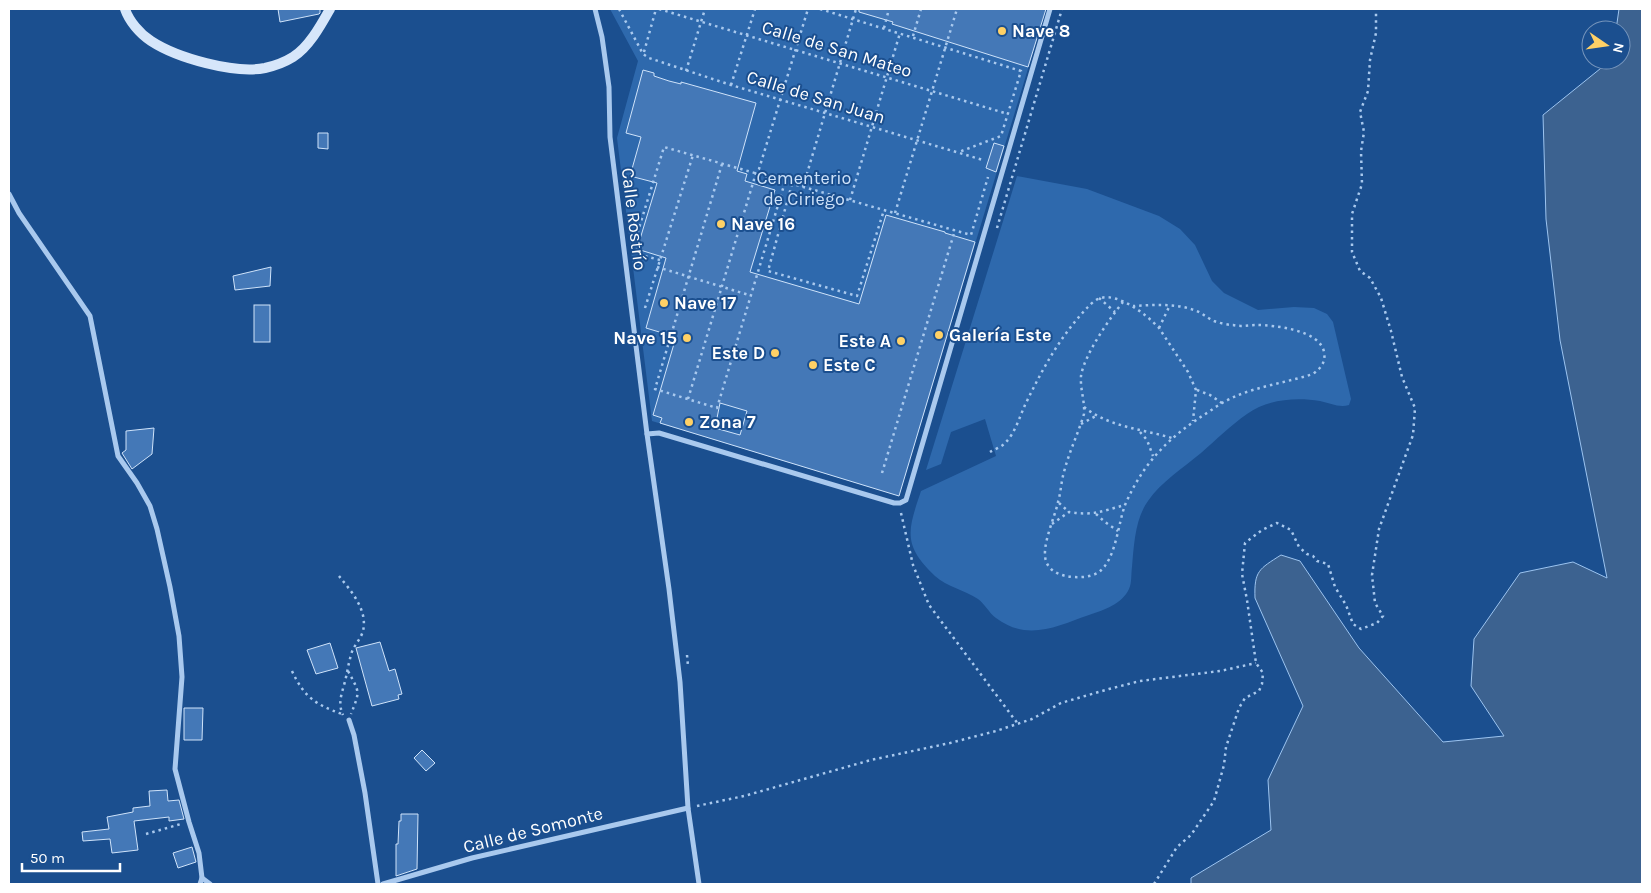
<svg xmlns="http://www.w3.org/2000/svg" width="1651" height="893" font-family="Karla,sans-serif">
<rect width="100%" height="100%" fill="#1b4f8f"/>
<g fill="#2e69ad">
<polygon points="610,9 1046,9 899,496 652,421 617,138 638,61"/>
<path d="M1017,176L1087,189L1159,216L1180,229L1195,245L1212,281L1224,293L1258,310L1294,307L1314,308L1327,314L1333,322L1351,399L1349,405C1339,408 1330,403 1320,401C1296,397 1268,399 1247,414C1231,425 1216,440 1201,453C1183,468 1161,482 1148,501C1135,519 1134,545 1132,567C1131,573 1132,583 1129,589C1122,604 1104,610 1089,615C1057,626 1028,642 996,618C989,613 985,604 978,599C965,590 947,587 935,576C902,545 908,530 921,491L996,456L985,419L951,432L941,464L926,470Z"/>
</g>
<path fill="#3c6290" stroke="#9cc4f0" d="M1619,9H1642V884H1191V878L1271,830L1268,780L1303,706L1255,598C1254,571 1259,569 1281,555L1300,561L1359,648L1443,742L1504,736L1471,686L1474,639L1520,573L1573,562L1607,578L1560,340L1546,219L1543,115L1611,60H1621V30H1616Z"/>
<g fill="#4478b7" stroke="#cfe3fa" fill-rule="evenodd">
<polygon points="278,9 320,9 320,13 319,14 280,22"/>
<polygon points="859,9 1046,9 1028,67 892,24 893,22 859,12"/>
<path d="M643,70L654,73V76L669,81L681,84V82L756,103L737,171L747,174L745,181L775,190L750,272L859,304L886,215L945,232V233L975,242L899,496L660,423L662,418L653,415L676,337L646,328L666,258L637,249L657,183L630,176L641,137L626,133ZM720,403L747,411L740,435L715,428Z"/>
<polygon points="318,133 328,133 328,149 318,148"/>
<polygon points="994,143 1004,146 996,172 986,168"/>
<polygon points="271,267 270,286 235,290 233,276"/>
<rect x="254" y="305" width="16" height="37"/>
<polygon points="154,428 152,454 132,469 122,453 126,450 126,431"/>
<polygon points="380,642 389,671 395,669 402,694 398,695 399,699 372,706 356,648"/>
<polygon points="330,643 338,668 316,674 307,650"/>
<polygon points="184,708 203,708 202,740 184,740"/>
<polygon points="422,750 435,763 426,771 414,758"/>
<polygon points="167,790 168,801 179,800 184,819 169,821 169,817 134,821 138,850 112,853 110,839 83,841 82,832 109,829 107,817 133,812 133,808 150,806 149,791"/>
<polygon points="401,814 418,814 417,869 396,876 396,844 398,844 399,821 401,821"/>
<polygon points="192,847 196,862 178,868 173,853"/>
</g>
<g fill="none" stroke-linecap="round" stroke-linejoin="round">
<g stroke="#a9c9ee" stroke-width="2.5" stroke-dasharray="2.5 4" stroke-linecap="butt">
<polyline points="619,9 643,54 649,58 731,85 983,160"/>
<polyline points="659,9 1008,114"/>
<polyline points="820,9 1021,71 1001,136 959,152"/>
<polyline points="884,28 889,9"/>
<polyline points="913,36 921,9"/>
<polyline points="644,52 656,9"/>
<polyline points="686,71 705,9"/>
<polyline points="731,85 755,9"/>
<polyline points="722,164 655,389 717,408 785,182"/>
<polyline points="792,184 768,271 857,296 884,210"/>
<polyline points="803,187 856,9"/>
<polyline points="850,200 900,33"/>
<polyline points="895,213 957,9"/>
<polyline points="997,228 1062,9"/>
<polyline points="660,260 637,254 635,241 664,147 971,235 988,177"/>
<polyline points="657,267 749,295"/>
<polyline points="1099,298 1115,312"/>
<path d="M1123,302C1110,318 1084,355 1081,376C1080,389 1085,401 1084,414C1078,434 1069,452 1064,472C1061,482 1061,492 1058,502C1055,517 1041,546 1046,561C1049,570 1057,574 1066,576C1076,578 1090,578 1099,572C1116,559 1118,524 1125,505C1144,461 1170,436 1210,411C1218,405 1227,400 1236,396C1260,386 1288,382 1313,374C1321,368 1326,362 1324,352C1320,330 1274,325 1256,325C1248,325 1241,327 1233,325C1227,325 1220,323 1214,321C1207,318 1201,312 1194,310C1174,303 1153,305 1133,306"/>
<polyline points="645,308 693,155"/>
<polyline points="1159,328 1170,305"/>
<polyline points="1197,390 1210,395 1222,403"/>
<polyline points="688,399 756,173 759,169 808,9"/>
<path d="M1084,407C1109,427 1142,429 1172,438"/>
<polyline points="1081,424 1096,416"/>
<polyline points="1140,432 1147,440 1153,456"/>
<path d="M990,452C995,449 1002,447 1006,442C1015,433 1020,416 1025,405C1042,370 1059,338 1086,309C1090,305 1095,299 1101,298C1119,293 1147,315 1159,328L1188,372L1196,390L1193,421"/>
<polyline points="882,473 955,230"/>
<polyline points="1059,503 1069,512"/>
<polyline points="901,513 913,565 929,605 1018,724"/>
<polyline points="1096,514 1105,522 1118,531"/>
<path d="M1052,524L1069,512C1094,516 1102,511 1125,505"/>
<path d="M339,576C351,591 368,610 363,631C361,639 353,646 351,655C348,665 347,675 344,685C341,696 338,704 343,715"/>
<polyline points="687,655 688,666"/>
<path d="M292,671C304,697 316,705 342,714"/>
<path d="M348,671C360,693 360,691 351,714"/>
<polyline points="697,806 744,796 871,760 950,743 996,731 1032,719 1061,703 1109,689 1140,681 1220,671 1256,663"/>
<polyline points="146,834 181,824"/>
<polyline points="1154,884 1177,847 1191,835 1214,801 1224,765 1226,747 1239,708 1245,698 1259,691 1262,684 1263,673 1256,663 1247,600 1242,574 1245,543 1262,530 1277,523 1291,530 1299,547 1307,554 1313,556 1317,561 1328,564 1335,587 1346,605 1353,624 1361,629 1377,623 1383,616 1375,603 1372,575 1379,529 1413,435 1415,408 1402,377 1391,331 1381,298 1370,278 1360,271 1352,252 1352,214 1362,184 1361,151 1364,132 1360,112 1368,91 1370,60 1376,33 1376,9"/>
</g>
<g stroke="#a9c9ee" stroke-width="5">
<polyline points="595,9 602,37 609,87 610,137 647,434 669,589 680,682 688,808 699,884"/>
<polyline points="9,194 19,213 90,316 118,456 137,483 150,506 157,529 170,587 179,636 182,677 175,769 189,822 199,853 202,878 200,884"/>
<polyline points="647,434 659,433 894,503 900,503 906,500 1050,9"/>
<polyline points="349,720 354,735 365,793 378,884"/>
<polyline points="202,878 210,884"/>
<polyline points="383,884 472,858 688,808"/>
</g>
<path stroke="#d6e6fa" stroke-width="10" d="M125,9C129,21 140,34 151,41C177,58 234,74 265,68C274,66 285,62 293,57C309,47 321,25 330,9"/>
</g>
<g fill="#ffd166" stroke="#1b4f8f" stroke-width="2">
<circle cx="1002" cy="31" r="5"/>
<circle cx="721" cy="224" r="5"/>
<circle cx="664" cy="303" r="5"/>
<circle cx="939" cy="335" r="5"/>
<circle cx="687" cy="338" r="5"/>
<circle cx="901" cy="341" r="5"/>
<circle cx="775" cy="353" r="5"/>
<circle cx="813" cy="365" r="5"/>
<circle cx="689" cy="422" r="5"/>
</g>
<g text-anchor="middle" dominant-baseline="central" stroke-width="4" stroke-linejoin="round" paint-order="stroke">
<g font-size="18" font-weight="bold" fill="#fff" stroke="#1b4f8f" text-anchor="start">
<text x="1012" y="31">Nave 8</text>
<text x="731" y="224">Nave 16</text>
<text x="674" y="303">Nave 17</text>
<text x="949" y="335">Galería Este</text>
<text x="677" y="338" text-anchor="end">Nave 15</text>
<text x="891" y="341" text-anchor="end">Este A</text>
<text x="765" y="353" text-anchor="end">Este D</text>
<text x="823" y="365">Este C</text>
<text x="699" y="422">Zona 7</text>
</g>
<g font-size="18" fill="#fff" stroke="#1b4f8f">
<text transform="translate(837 49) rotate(17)">Calle de San Mateo</text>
<text transform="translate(816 97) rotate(17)">Calle de San Juan</text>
<text transform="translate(634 219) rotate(83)">Calle Rostrío</text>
<text transform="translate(533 830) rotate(-14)">Calle de Somonte</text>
</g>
<g font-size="18" fill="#cfe3fa" stroke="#1b4f8f">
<text x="804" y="178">Cementerio<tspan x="804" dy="21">de Ciriego</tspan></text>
</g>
</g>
<rect width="1651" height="893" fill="none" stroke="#ffffff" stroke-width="20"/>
<g transform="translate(1606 45) rotate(103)"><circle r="24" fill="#1b4f8f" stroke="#7695bc"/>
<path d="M0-4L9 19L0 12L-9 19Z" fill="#ffd166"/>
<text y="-8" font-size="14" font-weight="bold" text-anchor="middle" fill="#ffffff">N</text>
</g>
<path d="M22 863v8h98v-8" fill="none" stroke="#ffffff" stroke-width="2.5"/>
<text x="30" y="863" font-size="15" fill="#ffffff" stroke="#1b4f8f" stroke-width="4" paint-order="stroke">50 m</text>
</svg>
